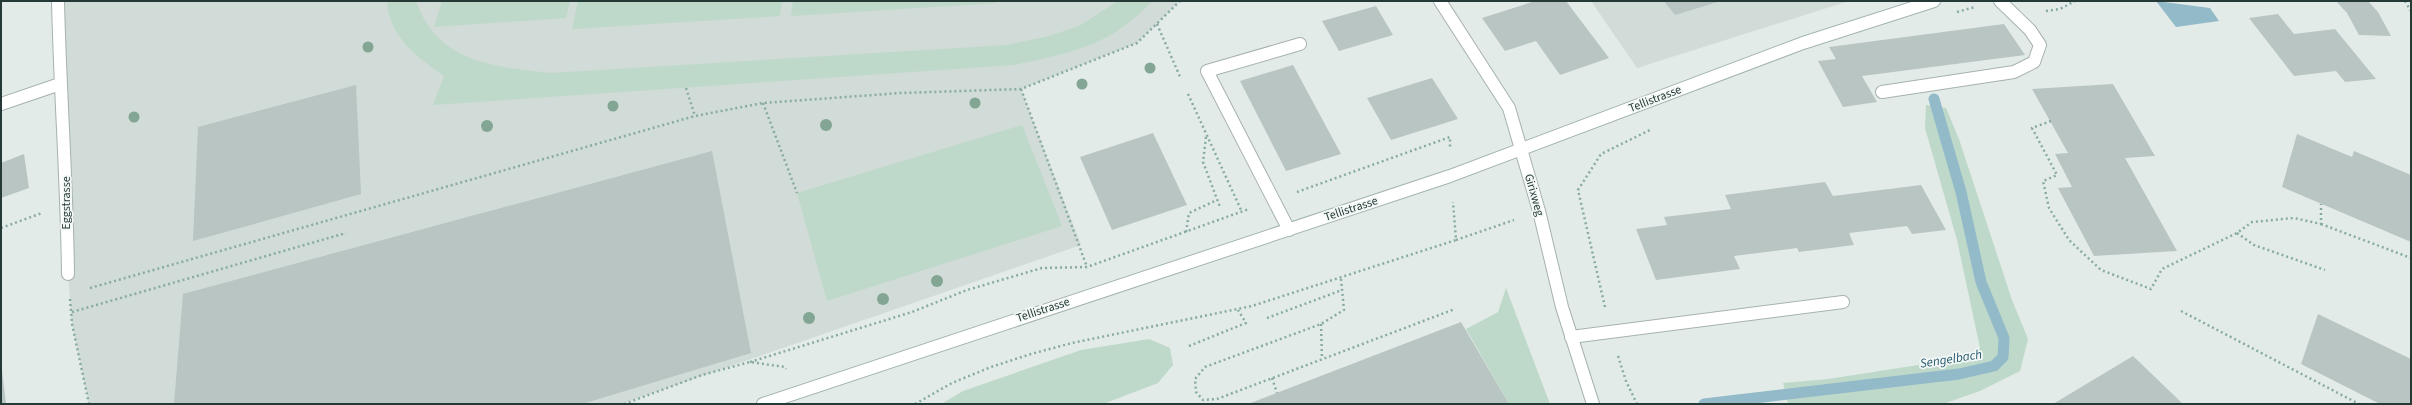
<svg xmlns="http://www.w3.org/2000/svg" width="2412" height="405" font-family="'Source Sans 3',sans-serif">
<rect width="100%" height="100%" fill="#e3ebe8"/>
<g fill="#d1dbd7">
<polygon points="58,1 1180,1 1137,43 1021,89 1081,245 621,404 89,404 72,324 68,274"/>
<polygon points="1591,1 1849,1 1637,68"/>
</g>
<g fill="#bed9c9">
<path d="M387,1H416C438,63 493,67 551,73L1007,45L1049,36L1079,26L1118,1H1153C1138,15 1120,32 1101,40C1074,53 1043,59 1014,65L433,105L444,76C417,57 389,37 387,1Z"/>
<polygon points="442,1 570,1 566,18 434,27"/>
<polygon points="578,1 782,1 780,16 572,29"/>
<polygon points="793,1 996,1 996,3 791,16"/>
<polygon points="1926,105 1946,108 1959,139 2012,300 2028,339 2020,371 1980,391 1943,404 1788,404 1783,383 1828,379 1963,358 1980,348 1957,240 1925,128"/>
<polygon points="1022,125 1062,226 827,301 797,193"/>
<polygon points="1506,288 1550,404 1509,404 1466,329 1498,312"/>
<polygon points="1149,339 1170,348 1173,365 1158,383 1103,404 941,404 963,391 1081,350"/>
</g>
<polygon fill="#92bac9" points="2156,1 2210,8 2219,21 2176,27"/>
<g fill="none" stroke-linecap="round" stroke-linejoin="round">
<polyline stroke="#92bac9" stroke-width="11" points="1704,404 1959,374 1994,366 2003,357 2004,338 1981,282 1961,192 1934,99"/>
</g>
<g fill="#b9c5c2">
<polygon points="1535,1 1566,1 1609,58 1560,75 1536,41 1505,51 1482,18"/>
<polygon points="1664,1 1721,1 1675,15"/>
<polygon points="2336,1 2368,1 2378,12 2391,36 2359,35 2347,13"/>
<polygon points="1376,6 1393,35 1339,51 1322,21"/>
<polygon points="2278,14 2294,34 2335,29 2376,79 2345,82 2336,71 2294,76 2249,18"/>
<polygon points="2004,24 2025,55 1862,76 1877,102 1843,107 1818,61 1836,59 1829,47"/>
<polygon points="1293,65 1341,154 1286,171 1240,81"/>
<polygon points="1432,78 1458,119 1391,140 1367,98"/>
<polygon points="2113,84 2155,156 2125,158 2177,251 2094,256 2058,188 2072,187 2055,154 2068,153 2032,89"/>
<polygon points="356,85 361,194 193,241 198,127"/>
<polygon points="1153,133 1187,205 1112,230 1080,157"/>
<polygon points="2297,134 2352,157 2354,151 2411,175 2411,242 2282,187"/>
<polygon points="712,151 751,353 582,404 174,404 183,294"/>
<polygon points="24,154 29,188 1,198 1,163"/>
<polygon points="1825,182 1833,196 1921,185 1946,230 1912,234 1907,226 1849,233 1854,245 1799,252 1797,248 1734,256 1740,269 1656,280 1636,229 1667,225 1664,217 1731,209 1725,195"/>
<polygon points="2318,314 2411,359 2411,404 2380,404 2301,364"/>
<polygon points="1461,322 1509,404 1248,404"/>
<polygon points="2133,356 2183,404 2053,404"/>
<polygon points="1,370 2,370 6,404 1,404"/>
</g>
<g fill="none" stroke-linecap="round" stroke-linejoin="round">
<g stroke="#a6b2af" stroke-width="14">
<g id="service">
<path d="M58,1C60,92 67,183 68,274"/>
<polyline points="1882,92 2014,72 2034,62 2040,45 2030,30 2000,1"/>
<polyline points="1289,230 1207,71 1300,44"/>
<polyline points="1571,337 1843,302"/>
</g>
</g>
<g stroke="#a6b2af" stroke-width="14">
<g id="minor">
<polyline points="1440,1 1509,108 1539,211 1562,307 1593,404"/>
<polyline points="1,104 60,84"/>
</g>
</g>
<g stroke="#a3b5b1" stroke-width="14">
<polyline id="secondary" points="763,404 1450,176 1803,43 1934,1"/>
</g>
<g stroke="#87aba4" stroke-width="2.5" stroke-dasharray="2 3" stroke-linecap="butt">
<polyline points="2405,1 2411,11"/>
<polyline points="2046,11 2060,9 2075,1"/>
<polyline points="1957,12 1975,7"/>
<polyline points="1157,24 1181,79"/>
<polyline points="686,88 695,116"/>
<polyline points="1021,89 1087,267"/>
<polyline points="1188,94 1242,212"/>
<polyline points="763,103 797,193"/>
<polyline points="2051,121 2032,128 2057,175 2043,181 2049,208 2069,240 2101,270 2151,289 2162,269 2237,233 2252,222 2294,218 2321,224 2321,204"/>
<polyline points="1206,137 1203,162 1220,207"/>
<polyline points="1297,192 1450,137 1450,149"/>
<polyline points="2321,224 2411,258"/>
<polyline points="1,228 42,213"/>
<polyline points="1186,232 1189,213 1217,200"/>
<polyline points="2237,233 2254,245 2325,270"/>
<polyline points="1456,240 1514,220"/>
<polyline points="1341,279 1344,310 1321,324 1205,367 1195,379 1196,392 1203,400 1217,399 1455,309"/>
<polyline points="90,288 695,116 763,103 901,93 1021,89 1137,43 1180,1"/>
<polyline points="70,299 72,324 89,404"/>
<polyline points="1605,307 1578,190 1601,154 1650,130"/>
<polyline points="2181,311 2359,404"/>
<polyline points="72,312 346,233"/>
<polyline points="1267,318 1342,290"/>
<polyline points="1321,324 1322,359"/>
<polyline points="1189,346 1246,323 1238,310"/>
<polyline points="1618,356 1626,381 1637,404"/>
<polyline points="750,362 912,312 967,290 1042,268 1087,267 1249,209"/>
<polyline points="1272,378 1277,393"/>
<polyline points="624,404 702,375 750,362 785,367 786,369"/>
<polyline points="915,404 952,383 991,367 1031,354 1072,343 1252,306 1456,240 1453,202"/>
</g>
<use href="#service" stroke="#fff" stroke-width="12"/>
<use href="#minor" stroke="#fff" stroke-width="12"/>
<use href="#secondary" stroke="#fff" stroke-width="12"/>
</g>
<g fill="#83a594">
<circle cx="368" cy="47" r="5.5"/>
<circle cx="1150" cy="68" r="5.5"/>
<circle cx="1082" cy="84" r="5.5"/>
<circle cx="975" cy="103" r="5.5"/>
<circle cx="613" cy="106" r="5.5"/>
<circle cx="134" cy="117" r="5.5"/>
<circle cx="826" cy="125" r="6"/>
<circle cx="487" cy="126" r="6"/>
<circle cx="937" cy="281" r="6"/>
<circle cx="883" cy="299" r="6"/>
<circle cx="809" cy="318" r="6"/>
</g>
<g text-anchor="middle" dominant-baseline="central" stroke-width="3.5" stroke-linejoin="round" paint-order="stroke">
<g font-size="12" fill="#253a37" stroke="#f3f8f6">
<text transform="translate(1655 99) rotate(-21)">Tellistrasse</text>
<text transform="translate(1534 195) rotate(74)">Girixweg</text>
<text transform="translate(66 203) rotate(-90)">Eggstrasse</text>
<text transform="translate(1351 209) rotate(-18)">Tellistrasse</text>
<text transform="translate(1043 310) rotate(-18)">Tellistrasse</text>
</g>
<g font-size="13" font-style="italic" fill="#265a6f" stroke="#f3f8f6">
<text transform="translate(1951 359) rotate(-9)">Sengelbach</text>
</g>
</g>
<rect width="2412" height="405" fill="none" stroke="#253a37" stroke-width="4"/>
</svg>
